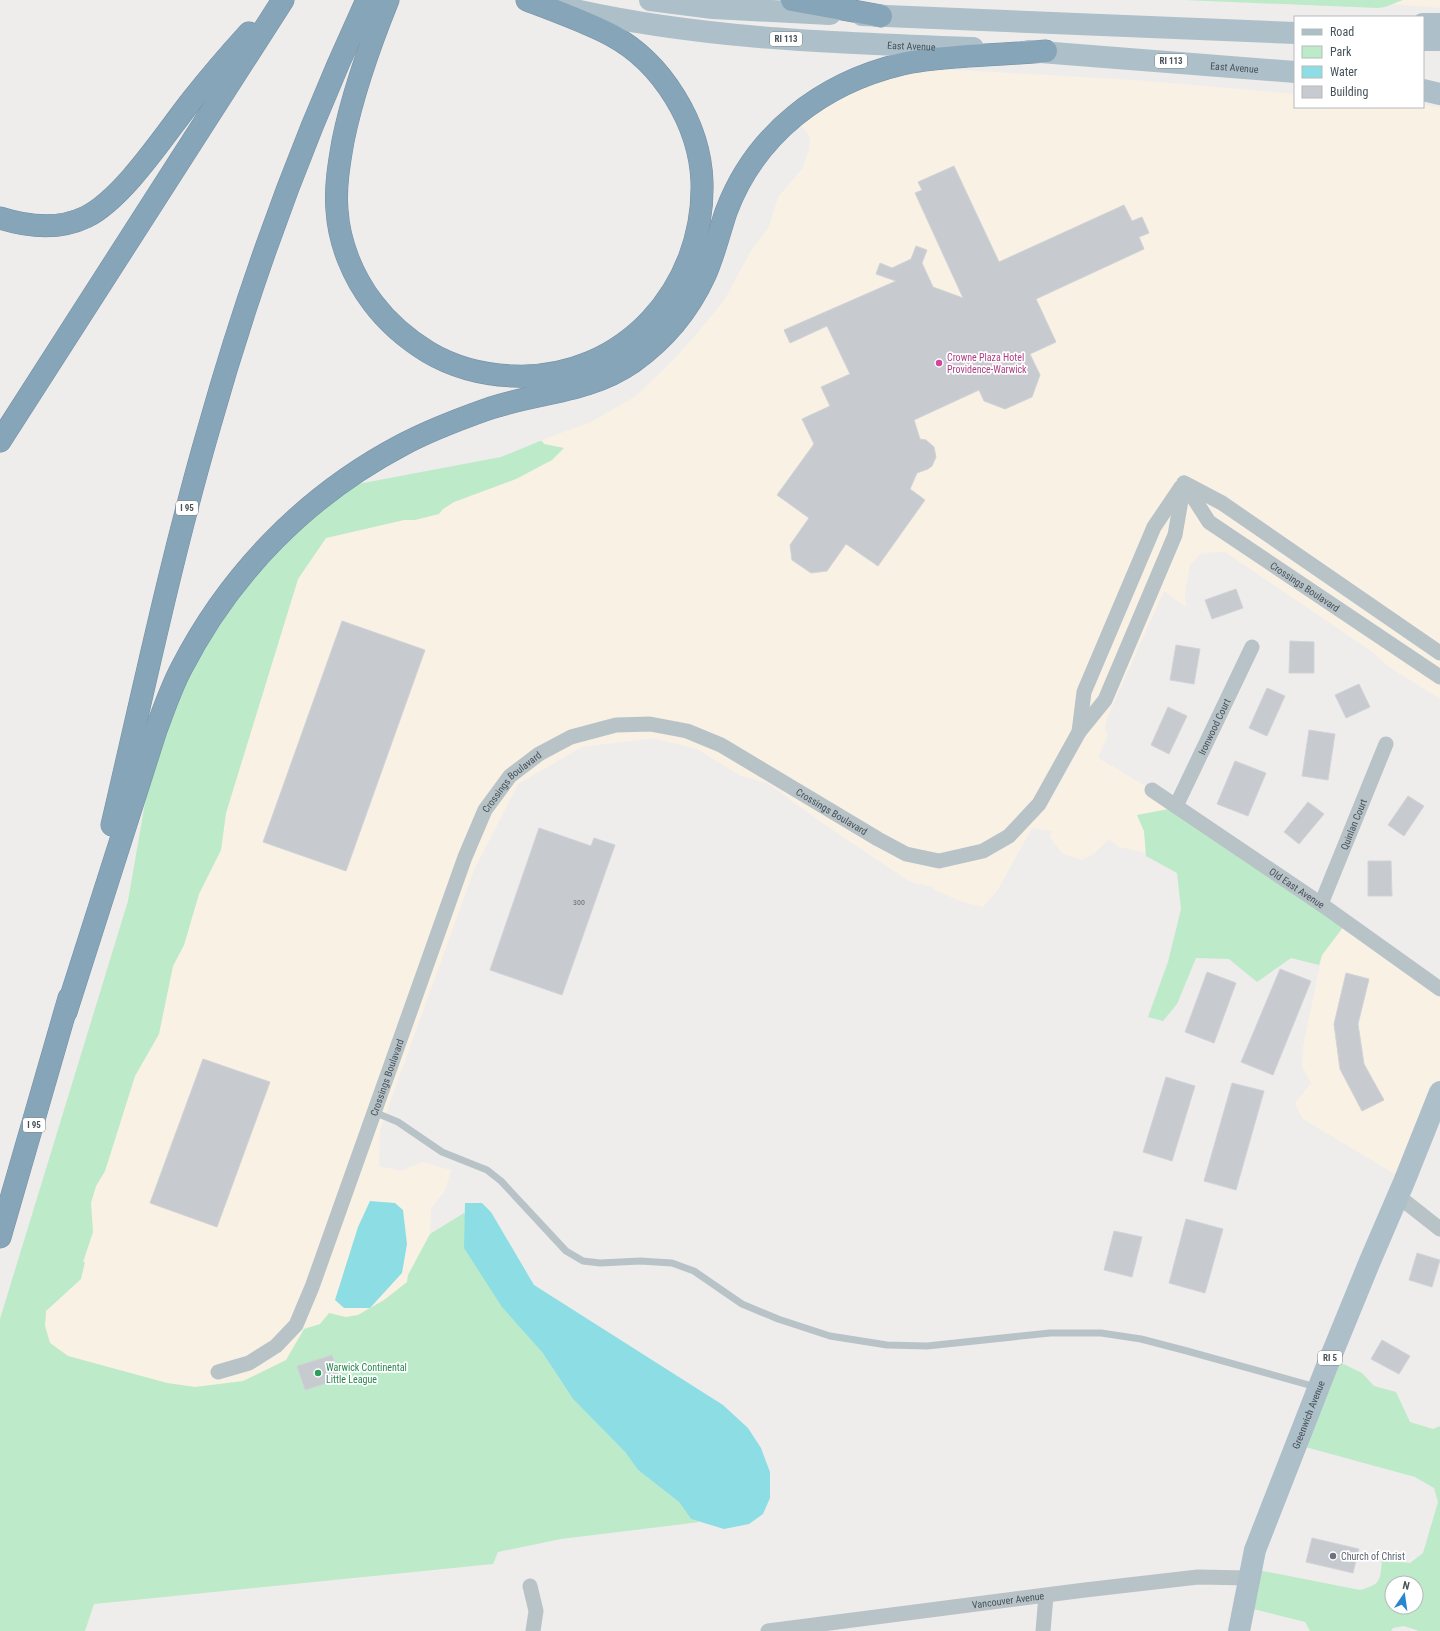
<svg xmlns="http://www.w3.org/2000/svg" width="1440" height="1631" font-family="'Roboto Condensed',sans-serif">
<rect width="100%" height="100%" fill="#efecec"/>
<g fill="#faf1e5">
<polygon points="1403,0 1440,0 1440,8 1392,4"/>
<polygon points="906,67 1149,81 1295,94 1295,107 1423,107 1423,105 1440,107 1440,699 1389,667 1371,651 1225,552 1214,552 1200,554 1190,565 1185,594 1186,607 1164,591 1107,718 1105,731 1108,735 1098,758 1180,806 1137,815 1144,831 1146,853 1119,847 1109,839 1095,853 1081,860 1062,853 1050,837 1051,831 1032,828 997,891 983,907 960,901 935,890 933,887 910,882 828,827 767,783 741,776 697,749 653,738 582,747 518,784 474,870 380,1130 379,1166 401,1171 422,1162 451,1170 445,1191 431,1208 430,1234 408,1275 407,1282 389,1297 358,1315 281,1368 245,1382 195,1387 167,1383 68,1356 50,1343 45,1326 46,1311 81,1279 83,1262 93,1232 91,1203 96,1186 105,1171 135,1076 159,1034 173,966 184,945 199,894 221,850 226,813 298,579 326,538 404,520 415,520 443,509 454,502 516,479 552,460 563,448 544,444 542,441 544,439 589,423 636,396 674,359 699,331 725,299 752,249 769,227 778,197 802,169 809,150 810,137 797,120 803,114"/>
<polygon points="1347,922 1440,987 1440,1093 1403,1179 1303,1119 1295,1103 1311,1083 1302,1066 1303,1047 1322,955"/>
</g>
<g fill="#bdeac8" fill-rule="evenodd">
<polygon points="1183,0 1403,0 1385,7 1378,8"/>
<polygon points="540,441 542,441 544,444 564,448 552,460 516,479 454,502 443,509 439,514 415,520 404,520 326,538 298,579 226,813 221,850 199,894 184,945 173,966 159,1034 135,1076 105,1171 96,1186 91,1203 93,1232 83,1262 85,1262 81,1279 46,1311 45,1326 50,1343 68,1356 167,1383 195,1387 243,1381 286,1360 304,1329 320,1324 329,1313 346,1317 358,1315 384,1300 407,1282 408,1275 430,1234 464,1213 542,1352 573,1399 625,1452 638,1470 679,1502 691,1519 700,1522 561,1539 498,1552 493,1564 94,1604 85,1631 0,1631 0,1319 128,901 154,751 172,697 268,552 342,487 501,457"/>
<polygon points="1180,807 1347,922 1322,955 1319,965 1291,958 1257,982 1229,959 1196,958 1177,1004 1163,1021 1148,1017 1168,962 1181,909 1177,873 1146,856 1144,831 1137,815"/>
<path d="M1333,1359L1362,1373L1374,1386L1396,1392L1410,1422L1433,1429L1440,1426V1631H1419L1404,1626L1393,1628L1391,1631H1310L1305,1622L1245,1607L1253,1569L1360,1590C1382,1584 1380,1580 1382,1560L1410,1563L1423,1553L1438,1502L1434,1488L1415,1477L1298,1445ZM1392,1583H1416V1607H1392Z"/>
</g>
<g fill="#8ddee4">
<polygon points="370,1201 395,1203 403,1210 407,1244 402,1273 370,1308 344,1308 335,1300 358,1227"/>
<polygon points="465,1203 482,1203 491,1212 534,1285 723,1405 748,1428 761,1448 770,1472 770,1498 763,1514 749,1524 724,1529 691,1519 679,1502 638,1470 625,1452 573,1399 542,1352 502,1307 464,1248"/>
</g>
<g fill="#c7cacf" stroke="#d0d3d7">
<polygon points="954,166 999,262 1124,205 1132,221 1142,217 1149,233 1139,237 1144,249 1036,299 1056,342 1030,354 1040,375 1032,397 1005,409 984,401 979,390 914,420 920,439 926,440 934,447 936,457 932,466 928,469 917,473 910,489 925,500 878,566 846,544 827,571 811,573 792,560 790,545 809,518 777,495 814,444 802,419 830,406 821,387 850,374 827,326 790,343 784,330 896,281 876,274 880,263 892,268 911,259 916,246 927,250 922,263 933,287 963,298 915,193 922,190 918,182"/>
<polygon points="1236,589 1243,608 1212,619 1205,600"/>
<polygon points="342,621 425,650 346,871 263,842"/>
<polygon points="1290,641 1314,642 1314,673 1289,673"/>
<polygon points="1176,645 1200,649 1194,684 1170,680"/>
<polygon points="1359,684 1370,707 1346,718 1335,695"/>
<polygon points="1267,688 1285,696 1267,736 1249,728"/>
<polygon points="1168,707 1187,716 1169,754 1151,745"/>
<polygon points="1309,730 1335,734 1328,780 1302,776"/>
<polygon points="1235,761 1266,773 1248,816 1217,804"/>
<polygon points="1408,796 1424,806 1404,836 1388,825"/>
<polygon points="1308,802 1324,814 1299,844 1284,832"/>
<polygon points="539,828 591,846 594,838 615,845 562,995 490,970"/>
<polygon points="1368,861 1391,861 1392,896 1368,896"/>
<polygon points="1280,969 1311,981 1273,1075 1241,1062"/>
<polygon points="1207,972 1236,983 1214,1043 1185,1032"/>
<polygon points="1346,973 1369,979 1358,1024 1364,1064 1384,1100 1362,1111 1340,1069 1334,1024"/>
<polygon points="203,1059 270,1082 217,1227 150,1203"/>
<polygon points="1166,1077 1195,1086 1172,1161 1143,1152"/>
<polygon points="1232,1083 1264,1091 1236,1190 1204,1181"/>
<polygon points="1186,1219 1223,1229 1205,1293 1169,1283"/>
<polygon points="1114,1231 1142,1237 1132,1277 1104,1270"/>
<polygon points="1417,1253 1440,1260 1432,1287 1409,1280"/>
<polygon points="1382,1340 1410,1356 1399,1374 1371,1359"/>
<polygon points="332,1355 340,1379 305,1390 297,1366"/>
<polygon points="1312,1538 1359,1549 1353,1573 1306,1562"/>
</g>
<g fill="none" stroke-linecap="round" stroke-linejoin="round">
<g stroke="#7290a3" stroke-width="23">
<g id="highway">
<path d="M388,0C369,47 353,92 343,141C339,164 335,187 337,210C339,243 353,277 373,303C388,323 407,339 428,352C455,368 484,375 514,376C623,380 705,289 702,182C700,124 662,62 611,35C584,21 555,11 527,0"/>
<polyline points="792,0 881,16"/>
<path d="M0,218C28,227 59,230 86,217C124,198 165,134 192,100C210,77 229,55 249,33"/>
<polyline points="0,441 283,0"/>
<path d="M112,825C143,693 171,559 209,428C250,282 303,138 367,0"/>
<path d="M66,1012L156,730C164,709 171,688 181,669C230,573 307,495 402,445C428,431 457,420 485,410C535,392 587,394 633,362C664,340 689,310 705,275C714,255 719,233 726,212C755,134 822,83 902,64C924,59 946,58 968,56C994,55 1020,53 1046,51"/>
<polyline points="0,1237 69,998"/>
</g>
</g>
<polyline stroke="#b8c3c8" stroke-width="7" points="374,1112 398,1122 442,1152 487,1170 501,1181 566,1251 583,1261 600,1263 640,1261 672,1263 694,1271 742,1304 778,1319 830,1336 887,1345 927,1346 1050,1333 1101,1333 1141,1339 1187,1351 1316,1387"/>
<g stroke="#b8c3c8" stroke-width="15">
<path id="s1" d="M1184,483L1209,522L1440,677"/>
<polyline points="1186,484 1222,503 1440,653"/>
<polyline points="1079,732 1084,692 1154,527 1181,487"/>
<path id="s2" d="M1152,790L1321,904L1440,989"/>
<path id="s3" d="M1176,806L1252,647"/>
<path id="s4" d="M1321,904L1386,744"/>
<polyline points="1398,1196 1440,1229"/>
<path id="s5" d="M218,1372L249,1363L276,1346L296,1325L312,1287L465,857L485,810L510,776L539,754L571,737L616,725L650,724L687,731L721,745L878,839L906,854L939,861L983,851L1009,836L1039,804L1079,732L1105,700L1175,535L1184,483"/>
<polyline points="530,1586 536,1611 533,1631"/>
<path id="s6" d="M768,1631L1085,1590L1198,1577L1249,1578"/>
<polyline points="1043,1631 1046,1596"/>
</g>
<g stroke="#adbfc9" stroke-width="22">
<polyline points="650,0 713,8 830,14"/>
<path id="s7" d="M562,7C697,39 836,43 973,48"/>
<polyline points="862,15 1295,33"/>
<polyline points="1423,24 1440,24"/>
<polyline points="1423,40 1440,40"/>
<path id="s8" d="M1028,51L1295,72"/>
<polyline points="1423,90 1440,94"/>
<path id="s9" d="M1239,1631L1255,1550L1327,1366L1370,1261L1404,1182L1440,1092"/>
</g>
<use href="#highway" stroke="#87a5b8" stroke-width="22"/>
</g>
<circle fill="#d1479c" stroke="#fff" stroke-width="1.5" cx="939" cy="363" r="4"/>
<circle fill="#2e9e5b" stroke="#fff" stroke-width="1.5" cx="318" cy="1373" r="4"/>
<circle fill="#6b7280" stroke="#fff" stroke-width="1.5" cx="1333" cy="1556" r="4"/>
<g text-anchor="middle" dominant-baseline="central" stroke-width="3.5" stroke-linejoin="round" paint-order="stroke">
<g font-size="8" fill="#667076">
<text x="579" y="902">300</text>
</g>
<g fill="#fff" stroke="#7e868a" stroke-width="1">
<rect x="770" y="32" width="32" height="14" rx="3"/>
<rect x="1155" y="54" width="32" height="14" rx="3"/>
<rect x="176" y="501" width="22" height="14" rx="3"/>
<rect x="23" y="1118" width="22" height="14" rx="3"/>
<rect x="1318" y="1351" width="24" height="14" rx="3"/>
</g>
<g font-size="9" font-weight="bold" fill="#465258">
<text x="786" y="39">RI 113</text>
<text x="1171" y="61">RI 113</text>
<text x="187" y="508">I 95</text>
<text x="34" y="1125">I 95</text>
<text x="1330" y="1358">RI 5</text>
</g>
<g font-size="10" fill="#465258" stroke="#fff">
<text stroke="none"><textPath href="#s7" startOffset="352">East Avenue</textPath></text>
<text stroke="none"><textPath href="#s8" startOffset="207">East Avenue</textPath></text>
<text stroke="none"><textPath href="#s1" startOffset="162">Crossings Boulavard</textPath></text>
<text stroke="none"><textPath href="#s3" startOffset="88">Ironwood Court</textPath></text>
<text stroke="none"><textPath href="#s5" startOffset="681">Crossings Boulavard</textPath></text>
<text stroke="none"><textPath href="#s5" startOffset="1041">Crossings Boulavard</textPath></text>
<text stroke="none"><textPath href="#s4" startOffset="86">Quinlan Court</textPath></text>
<text stroke="none"><textPath href="#s2" startOffset="175">Old East Avenue</textPath></text>
<text stroke="none"><textPath href="#s5" startOffset="357">Crossings Boulavard</textPath></text>
<text stroke="none"><textPath href="#s9" startOffset="228">Greenwich Avenue</textPath></text>
<text stroke="none"><textPath href="#s6" startOffset="242">Vancouver Avenue</textPath></text>
</g>
<g font-size="10" fill="#b23c85" stroke="#fff" text-anchor="start">
<text x="947" y="357">Crowne Plaza Hotel<tspan x="947" dy="12">Providence-Warwick</tspan></text>
</g>
<g font-size="10" fill="#27864d" stroke="#fff" text-anchor="start">
<text x="326" y="1367">Warwick Continental<tspan x="326" dy="12">Little League</tspan></text>
</g>
<g font-size="10" fill="#5b616d" stroke="#fff" text-anchor="start">
<text x="1341" y="1556">Church of Christ</text>
</g>
</g>
<rect x="1294" y="16" width="130" height="92" fill="#ffffff" stroke="#b5babc"/>
<rect x="1302" y="29" width="20" height="6" fill="#adbfc9" stroke="#b5babc"/>
<text x="1330" y="36" font-size="12" fill="#465258">Road</text>
<rect x="1302" y="46" width="20" height="12" fill="#bdeac8" stroke="#b5babc"/>
<text x="1330" y="56" font-size="12" fill="#465258">Park</text>
<rect x="1302" y="66" width="20" height="12" fill="#8ddee4" stroke="#b5babc"/>
<text x="1330" y="76" font-size="12" fill="#465258">Water</text>
<rect x="1302" y="86" width="20" height="12" fill="#c7cacf" stroke="#b5babc"/>
<text x="1330" y="96" font-size="12" fill="#465258">Building</text>
<g transform="translate(1404 1595) rotate(13)"><circle r="19" fill="#ffffff" stroke="#b5babc"/>
<path d="M0-3L7 15L0 10L-7 15Z" fill="#2686ce"/>
<text y="-6" font-size="11" font-weight="bold" text-anchor="middle" fill="#465258">N</text>
</g>
</svg>
